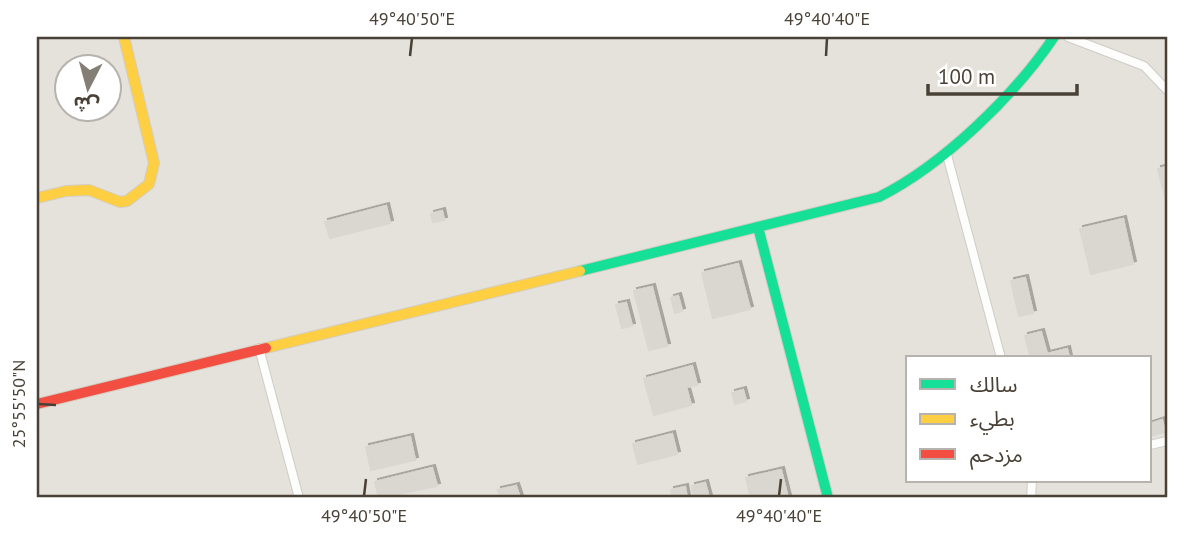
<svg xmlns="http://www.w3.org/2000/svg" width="1204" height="535" font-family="'PT Sans','Noto Sans Arabic',sans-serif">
<defs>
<filter id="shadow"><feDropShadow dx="3" dy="-3" stdDeviation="0" flood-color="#0004"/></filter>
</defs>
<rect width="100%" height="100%" fill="#f2f0ea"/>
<path fill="#e5e1db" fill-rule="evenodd" d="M37,37H1167V498H37ZM66,66H108V108H66ZM908,358H1150V481H908Z"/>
<g fill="#dad7d1" stroke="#dad7d0" stroke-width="2" filter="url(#shadow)">
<polygon points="1167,167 1167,205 1158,169"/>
<polygon points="386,206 390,223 330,238 325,222"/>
<polygon points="442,211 444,220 433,222 431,214"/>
<polygon points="1123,219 1133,264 1091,274 1080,229"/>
<polygon points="738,264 750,309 713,318 702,273"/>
<polygon points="1025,278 1033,313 1019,316 1011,281"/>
<polygon points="652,287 667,346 649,350 634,291"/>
<polygon points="678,296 682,311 675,313 671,298"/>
<polygon points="626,303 632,326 622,328 616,305"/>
<polygon points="1041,332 1047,354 1067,349 1069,358 1031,358 1025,336"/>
<polygon points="692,366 697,385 686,387 691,405 654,415 644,379"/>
<polygon points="743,390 746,401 735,404 732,393"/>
<polygon points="1162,420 1165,432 1150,436 1150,424"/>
<polygon points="672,434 677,454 638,464 633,444"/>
<polygon points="410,437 415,460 371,470 366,447"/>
<polygon points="432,468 437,486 379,498 375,482"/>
<polygon points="781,470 788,498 751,498 746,478"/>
<polygon points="705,483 709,498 694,498 692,486"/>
<polygon points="516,486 520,498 501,498 498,490"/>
<polygon points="685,487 687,498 673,498 671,490"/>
</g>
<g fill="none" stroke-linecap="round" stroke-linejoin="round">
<g stroke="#ceccc6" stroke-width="10">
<g id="street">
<polyline points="1068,37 1144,66 1167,90"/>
<polyline points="947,155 1001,358"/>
<polyline points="259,348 299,498"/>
<polyline points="1150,445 1167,441"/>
<polyline points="1031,498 1032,481"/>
</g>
</g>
<g stroke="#d2cdc1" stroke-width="12">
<g id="fast">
<polyline points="758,227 828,498"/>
<path d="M580,271L879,197C943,165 1014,96 1054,37"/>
</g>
</g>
<g stroke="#d2cdc1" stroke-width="12">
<g id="slow">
<polyline points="37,198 66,191 89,190 120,202 127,201 149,184 154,163 124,37"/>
<polyline points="266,348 580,271"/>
</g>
</g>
<g stroke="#d2cdc1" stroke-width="12">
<polyline id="jam" points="37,404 266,348"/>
</g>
<use href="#street" stroke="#fdfdfc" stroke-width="8"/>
<use href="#fast" stroke="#16e098" stroke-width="10"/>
<use href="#slow" stroke="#ffcf43" stroke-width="10"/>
<use href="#jam" stroke="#f24e42" stroke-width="10"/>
</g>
<path fill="none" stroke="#494136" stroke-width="2.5" d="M410,56L412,38M826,56L827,38M38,404L56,405M364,496L366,479M779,496L781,479"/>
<rect width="1204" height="535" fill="none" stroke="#ffffff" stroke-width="77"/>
<rect x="906" y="356" width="245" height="126" fill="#ffffff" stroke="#b6b3af" stroke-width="2"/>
<rect x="920" y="379" width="35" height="10" fill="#16e098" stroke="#b6b3af" stroke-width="2"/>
<text x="970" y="392" font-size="21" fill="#494136">سالك</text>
<rect x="920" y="414" width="35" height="10" fill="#ffcf43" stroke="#b6b3af" stroke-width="2"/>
<text x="970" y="426" font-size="21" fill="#494136">بطيء</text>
<rect x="920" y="449" width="35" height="10" fill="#f24e42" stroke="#b6b3af" stroke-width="2"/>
<text x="970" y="462" font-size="21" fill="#494136">مزدحم</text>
<g transform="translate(88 88) rotate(186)"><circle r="33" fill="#ffffff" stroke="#b6b3af" stroke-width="2"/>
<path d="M0-5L12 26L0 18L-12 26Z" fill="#847e75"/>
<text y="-10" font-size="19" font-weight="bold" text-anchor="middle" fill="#494136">ش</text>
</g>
<path d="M928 84v10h149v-10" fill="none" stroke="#494136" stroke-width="3.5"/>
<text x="938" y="84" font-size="21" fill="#494136" stroke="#ffffff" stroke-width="5" paint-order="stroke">100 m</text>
<rect x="38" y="38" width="1128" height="458" fill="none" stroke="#494136" stroke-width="2.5"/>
<g font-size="18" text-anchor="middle" fill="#494136">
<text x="412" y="25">49°40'50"E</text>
<text x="827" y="25">49°40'40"E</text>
<text transform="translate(19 404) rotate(-90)" y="6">25°55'50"N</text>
<text x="364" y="522">49°40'50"E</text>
<text x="779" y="522">49°40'40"E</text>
</g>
</svg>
